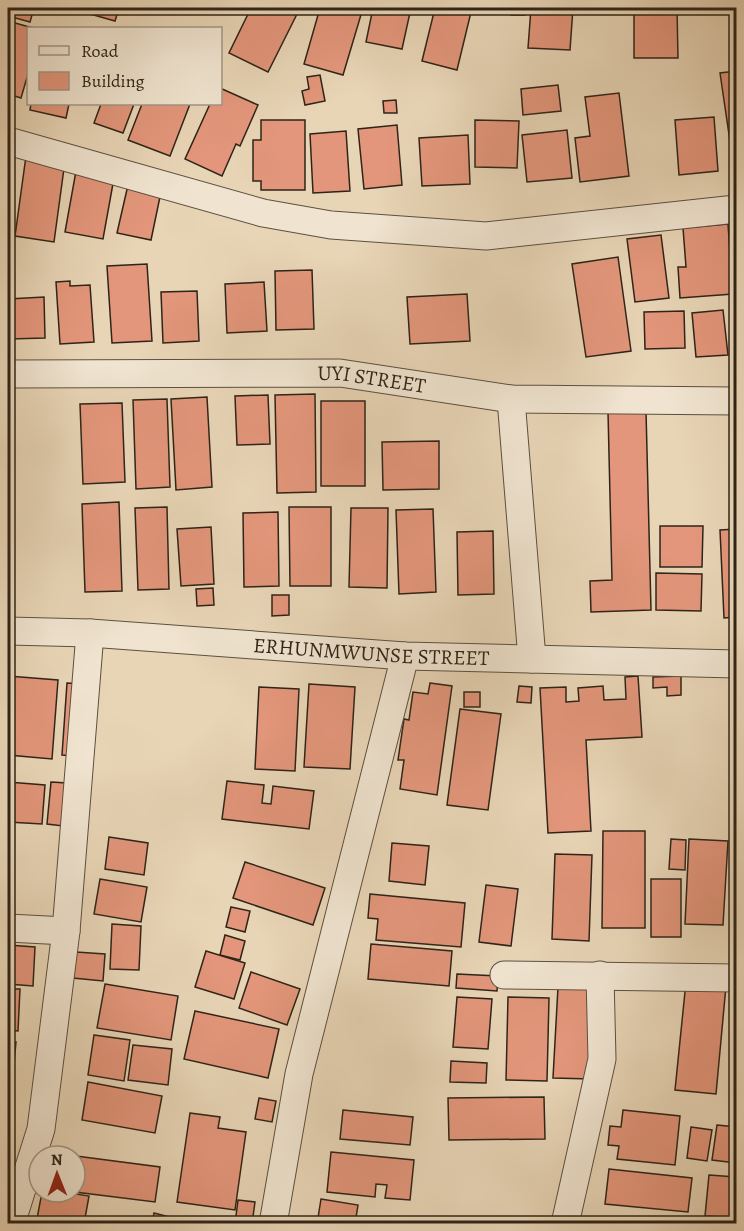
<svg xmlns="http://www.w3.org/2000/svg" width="744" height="1231" viewBox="0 0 744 1231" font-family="Alegreya,serif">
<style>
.building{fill:#e3967b;stroke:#2e2418;stroke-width:1.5}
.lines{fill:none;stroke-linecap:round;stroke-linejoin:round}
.street-casing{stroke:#5c5040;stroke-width:29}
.street{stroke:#f0e4d0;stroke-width:27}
.labels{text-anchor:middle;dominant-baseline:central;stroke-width:5;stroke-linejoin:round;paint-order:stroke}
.street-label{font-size:21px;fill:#2e2418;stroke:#f0e4d0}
</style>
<rect width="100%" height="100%" fill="#e8d5b6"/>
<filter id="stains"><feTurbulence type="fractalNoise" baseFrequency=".00333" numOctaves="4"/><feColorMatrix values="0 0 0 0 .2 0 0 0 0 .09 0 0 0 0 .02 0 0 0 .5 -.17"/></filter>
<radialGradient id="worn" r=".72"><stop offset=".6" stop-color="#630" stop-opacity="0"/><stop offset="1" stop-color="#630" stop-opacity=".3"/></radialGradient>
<!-- building -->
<g class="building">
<polygon points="8,8 34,8 30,22 8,16"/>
<polygon points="69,8 119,8 115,21"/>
<polygon points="251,8 300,8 268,72 229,53"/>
<polygon points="320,8 363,8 343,75 304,64"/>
<polygon points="373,8 411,8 402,49 366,42"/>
<polygon points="435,8 472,8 457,70 422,61"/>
<polygon points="511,8 526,8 525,15 511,15"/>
<polygon points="531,8 573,8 570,50 528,48"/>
<polygon points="634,8 677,8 678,58 634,58"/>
<polygon points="8,21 33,28 28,28 28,74 21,98 8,94"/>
<polygon points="736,71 736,154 732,155 720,73"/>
<polygon points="320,75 325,101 305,105 302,91 309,89 307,77"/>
<polygon points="558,85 561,111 523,115 521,89"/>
<polygon points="220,88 258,105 240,146 236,144 222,176 185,159 210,104 220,104"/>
<polygon points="619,93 629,176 580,182 575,138 590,136 585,97"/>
<polygon points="396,100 397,113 384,113 383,101"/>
<polygon points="31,104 69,104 66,118 30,110"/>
<polygon points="101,104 134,104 123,133 94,123"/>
<polygon points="142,104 190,104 170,156 128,140"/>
<polygon points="714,117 718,171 679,175 675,120"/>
<polygon points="261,120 305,120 305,190 261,190 261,181 253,181 253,140 261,140"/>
<polygon points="475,120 519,121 517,168 475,167"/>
<polygon points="397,125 402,185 364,189 358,129"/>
<polygon points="567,130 572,178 527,182 522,135"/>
<polygon points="346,131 350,191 313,193 310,134"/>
<polygon points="468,135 470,184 422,186 419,138"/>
<polygon points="26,156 65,161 54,242 15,236"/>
<polygon points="76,171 114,178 103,239 65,232"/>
<polygon points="128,185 161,192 151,240 117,233"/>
<polygon points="728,224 733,294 680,298 678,267 686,267 683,228"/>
<polygon points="661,235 669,298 635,302 627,239"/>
<polygon points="618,257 631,351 586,357 572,264"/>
<polygon points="147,264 152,341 112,343 107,266"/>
<polygon points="312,270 314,329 276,330 275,271"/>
<polygon points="70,281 70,286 90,285 94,342 60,344 56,282"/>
<polygon points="264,282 267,331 227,333 225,284"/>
<polygon points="197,291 199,341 163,343 161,292"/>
<polygon points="467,294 470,341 410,344 407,297"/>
<polygon points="44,297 45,338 9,339 8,299"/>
<polygon points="723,310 728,355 696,357 692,313"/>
<polygon points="684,311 685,348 645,349 644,312"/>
<polygon points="315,394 316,492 277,493 275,395"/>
<polygon points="268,395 270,444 237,445 235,396"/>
<polygon points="207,397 212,487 176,490 171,399"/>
<polygon points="167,399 170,487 136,489 133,400"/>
<rect x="321" y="401" width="44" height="85"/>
<polygon points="122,403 125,482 83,484 80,404"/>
<polygon points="646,411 651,610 591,612 590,581 612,580 608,412"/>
<polygon points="439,441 439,489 383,490 382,442"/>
<polygon points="119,502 122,591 85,592 82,504"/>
<polygon points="167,507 169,589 138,590 135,508"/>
<polygon points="289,507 331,507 331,586 290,586"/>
<polygon points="351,508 388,508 387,588 349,587"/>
<polygon points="433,509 436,592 399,594 396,510"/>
<polygon points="278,512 279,586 244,587 243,513"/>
<polygon points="660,526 703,526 702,567 660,567"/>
<polygon points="211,527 214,584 181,586 177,529"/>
<polygon points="736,529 736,617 724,618 720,530"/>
<polygon points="493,531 494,594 458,595 457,532"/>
<polygon points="656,573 702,574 701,611 656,610"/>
<polygon points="213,588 214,605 197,606 196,589"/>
<polygon points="272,595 289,595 289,615 272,616"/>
<polygon points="8,676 58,680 52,759 8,755"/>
<polygon points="638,676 642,737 586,740 591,831 548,833 540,688 566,687 566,702 579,701 578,688 603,686 604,700 626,699 625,677"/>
<polygon points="681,676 681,695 667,696 667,687 653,688 653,677"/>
<polygon points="67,683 80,684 74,756 62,755"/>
<polygon points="430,683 452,686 437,795 400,789 404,760 398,760 404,719 409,720 413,692 428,694"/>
<polygon points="309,684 355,687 350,769 304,767"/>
<polygon points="519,686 532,687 531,703 517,702"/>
<polygon points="259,687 299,689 295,771 255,769"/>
<rect x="464" y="692" width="16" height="15"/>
<polygon points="460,709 501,714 488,810 447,805"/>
<polygon points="227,781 264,785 262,803 271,804 273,786 314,791 309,829 222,819"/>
<polygon points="8,782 45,785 42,824 8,822"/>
<polygon points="51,782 67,783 63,826 47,824"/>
<polygon points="603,831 645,831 645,928 602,928"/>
<polygon points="109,837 148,843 144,875 105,869"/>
<polygon points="671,839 686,840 685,870 669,869"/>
<polygon points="689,839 728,841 723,925 685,924"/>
<polygon points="392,843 429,846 425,885 389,881"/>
<polygon points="555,854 592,855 589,941 552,939"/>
<polygon points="245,862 325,888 313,925 233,898"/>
<polygon points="100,879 147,887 141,922 94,914"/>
<rect x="651" y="879" width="30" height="58"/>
<polygon points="486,885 518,889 511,946 479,942"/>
<polygon points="370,894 465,903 461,947 376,940 378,919 368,918"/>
<polygon points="231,907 250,911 245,932 226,927"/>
<polygon points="112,924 141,926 139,970 110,969"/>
<polygon points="225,935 245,941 240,960 220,955"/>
<polygon points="371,944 452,951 449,986 368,979"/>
<polygon points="8,945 35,947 33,986 8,984"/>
<polygon points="206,951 245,963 234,999 195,987"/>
<polygon points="76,952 105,954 103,981 73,978"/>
<polygon points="251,972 300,989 287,1025 239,1008"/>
<polygon points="457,974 498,976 497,991 456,988"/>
<polygon points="686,982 726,986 716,1094 675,1090"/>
<polygon points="105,984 178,996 171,1040 97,1028"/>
<polygon points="558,987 596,989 591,1079 553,1078"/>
<polygon points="8,989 20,989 18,1031 8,1030"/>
<polygon points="457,997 492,999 488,1049 453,1047"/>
<polygon points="508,997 549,998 547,1081 506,1080"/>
<polygon points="195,1011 279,1029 268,1078 184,1059"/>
<polygon points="94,1035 130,1040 124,1081 88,1075"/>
<polygon points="8,1041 16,1042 12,1084 8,1084"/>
<polygon points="133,1045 172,1049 168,1085 128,1080"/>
<polygon points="451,1061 487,1063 486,1083 450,1082"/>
<polygon points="735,1075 736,1075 736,1110 730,1109"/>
<polygon points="88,1082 162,1096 155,1133 82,1120"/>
<polygon points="544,1097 545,1139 449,1140 448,1098"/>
<polygon points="259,1098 276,1101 272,1122 255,1119"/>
<polygon points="343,1110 413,1117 410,1145 340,1139"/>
<polygon points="623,1110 680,1116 675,1165 617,1159 619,1146 608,1145 610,1126 621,1127"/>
<polygon points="190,1113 220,1117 218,1128 246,1132 235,1210 177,1202"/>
<polygon points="717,1125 736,1127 736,1163 712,1160"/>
<polygon points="691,1127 712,1130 707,1161 687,1158"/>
<polygon points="331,1152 414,1160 410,1200 385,1198 387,1185 376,1184 375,1197 327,1192"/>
<polygon points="76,1156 160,1167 155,1202 75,1192"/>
<polygon points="609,1169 692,1178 688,1212 605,1204"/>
<polygon points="709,1175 736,1177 736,1218 705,1216"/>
<polygon points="42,1192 64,1192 89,1196 84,1224 36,1224"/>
<polygon points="321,1199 358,1205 355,1224 317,1224"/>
<polygon points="238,1200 255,1202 252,1224 235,1224"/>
<polygon points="154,1213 197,1224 152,1224"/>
<polygon points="452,1217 537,1223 452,1224"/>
</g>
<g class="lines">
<!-- street casing -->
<g class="street-casing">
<g id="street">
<polyline points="8,141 263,213 331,225 486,236 736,209"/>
<path id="s1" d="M 8,374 L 340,373 L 511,399 L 736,401"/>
<polyline points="511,399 532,659"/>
<path id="s2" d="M 8,631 L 90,633 L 405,656 L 736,664"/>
<polyline points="8,928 66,931"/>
<polyline points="504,975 736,978"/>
<polyline points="11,1224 41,1129 66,931 90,633"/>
<polyline points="273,1224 299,1074 405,656"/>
<polyline points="565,1224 602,1059 600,975"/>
</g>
</g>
<!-- street -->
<use href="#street" class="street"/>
</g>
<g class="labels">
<!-- street labels -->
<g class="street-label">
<text stroke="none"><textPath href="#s1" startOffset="364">UYI STREET</textPath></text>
<text stroke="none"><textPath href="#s2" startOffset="364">ERHUNMWUNSE STREET</textPath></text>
</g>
</g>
<!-- margin -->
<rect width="744" height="1231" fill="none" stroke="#e8d5b6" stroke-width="30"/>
<rect x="9" y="9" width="726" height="1213" fill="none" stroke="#2e2418" stroke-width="3"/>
<rect x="15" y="15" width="714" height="1201" fill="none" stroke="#2e2418" stroke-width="1.5"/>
<!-- legend -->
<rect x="27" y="27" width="195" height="78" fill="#f0e4d0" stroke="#a29786" stroke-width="1.5"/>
<rect x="39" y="46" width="30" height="9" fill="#f0e4d0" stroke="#a29786" stroke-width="1.5"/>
<text x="81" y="57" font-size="18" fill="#2e2418">Road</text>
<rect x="39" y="72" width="30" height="18" fill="#e3967b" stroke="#a29786" stroke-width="1.5"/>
<text x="81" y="87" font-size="18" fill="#2e2418">Building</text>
<!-- north arrow -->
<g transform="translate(57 1174) rotate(359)"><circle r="28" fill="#f0e4d0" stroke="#a29786" stroke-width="1.5"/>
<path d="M0-4.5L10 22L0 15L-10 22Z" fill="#8f2418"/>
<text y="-9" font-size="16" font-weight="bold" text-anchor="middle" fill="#2e2418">N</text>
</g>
<rect width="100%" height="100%" filter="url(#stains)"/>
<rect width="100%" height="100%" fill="url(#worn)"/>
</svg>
